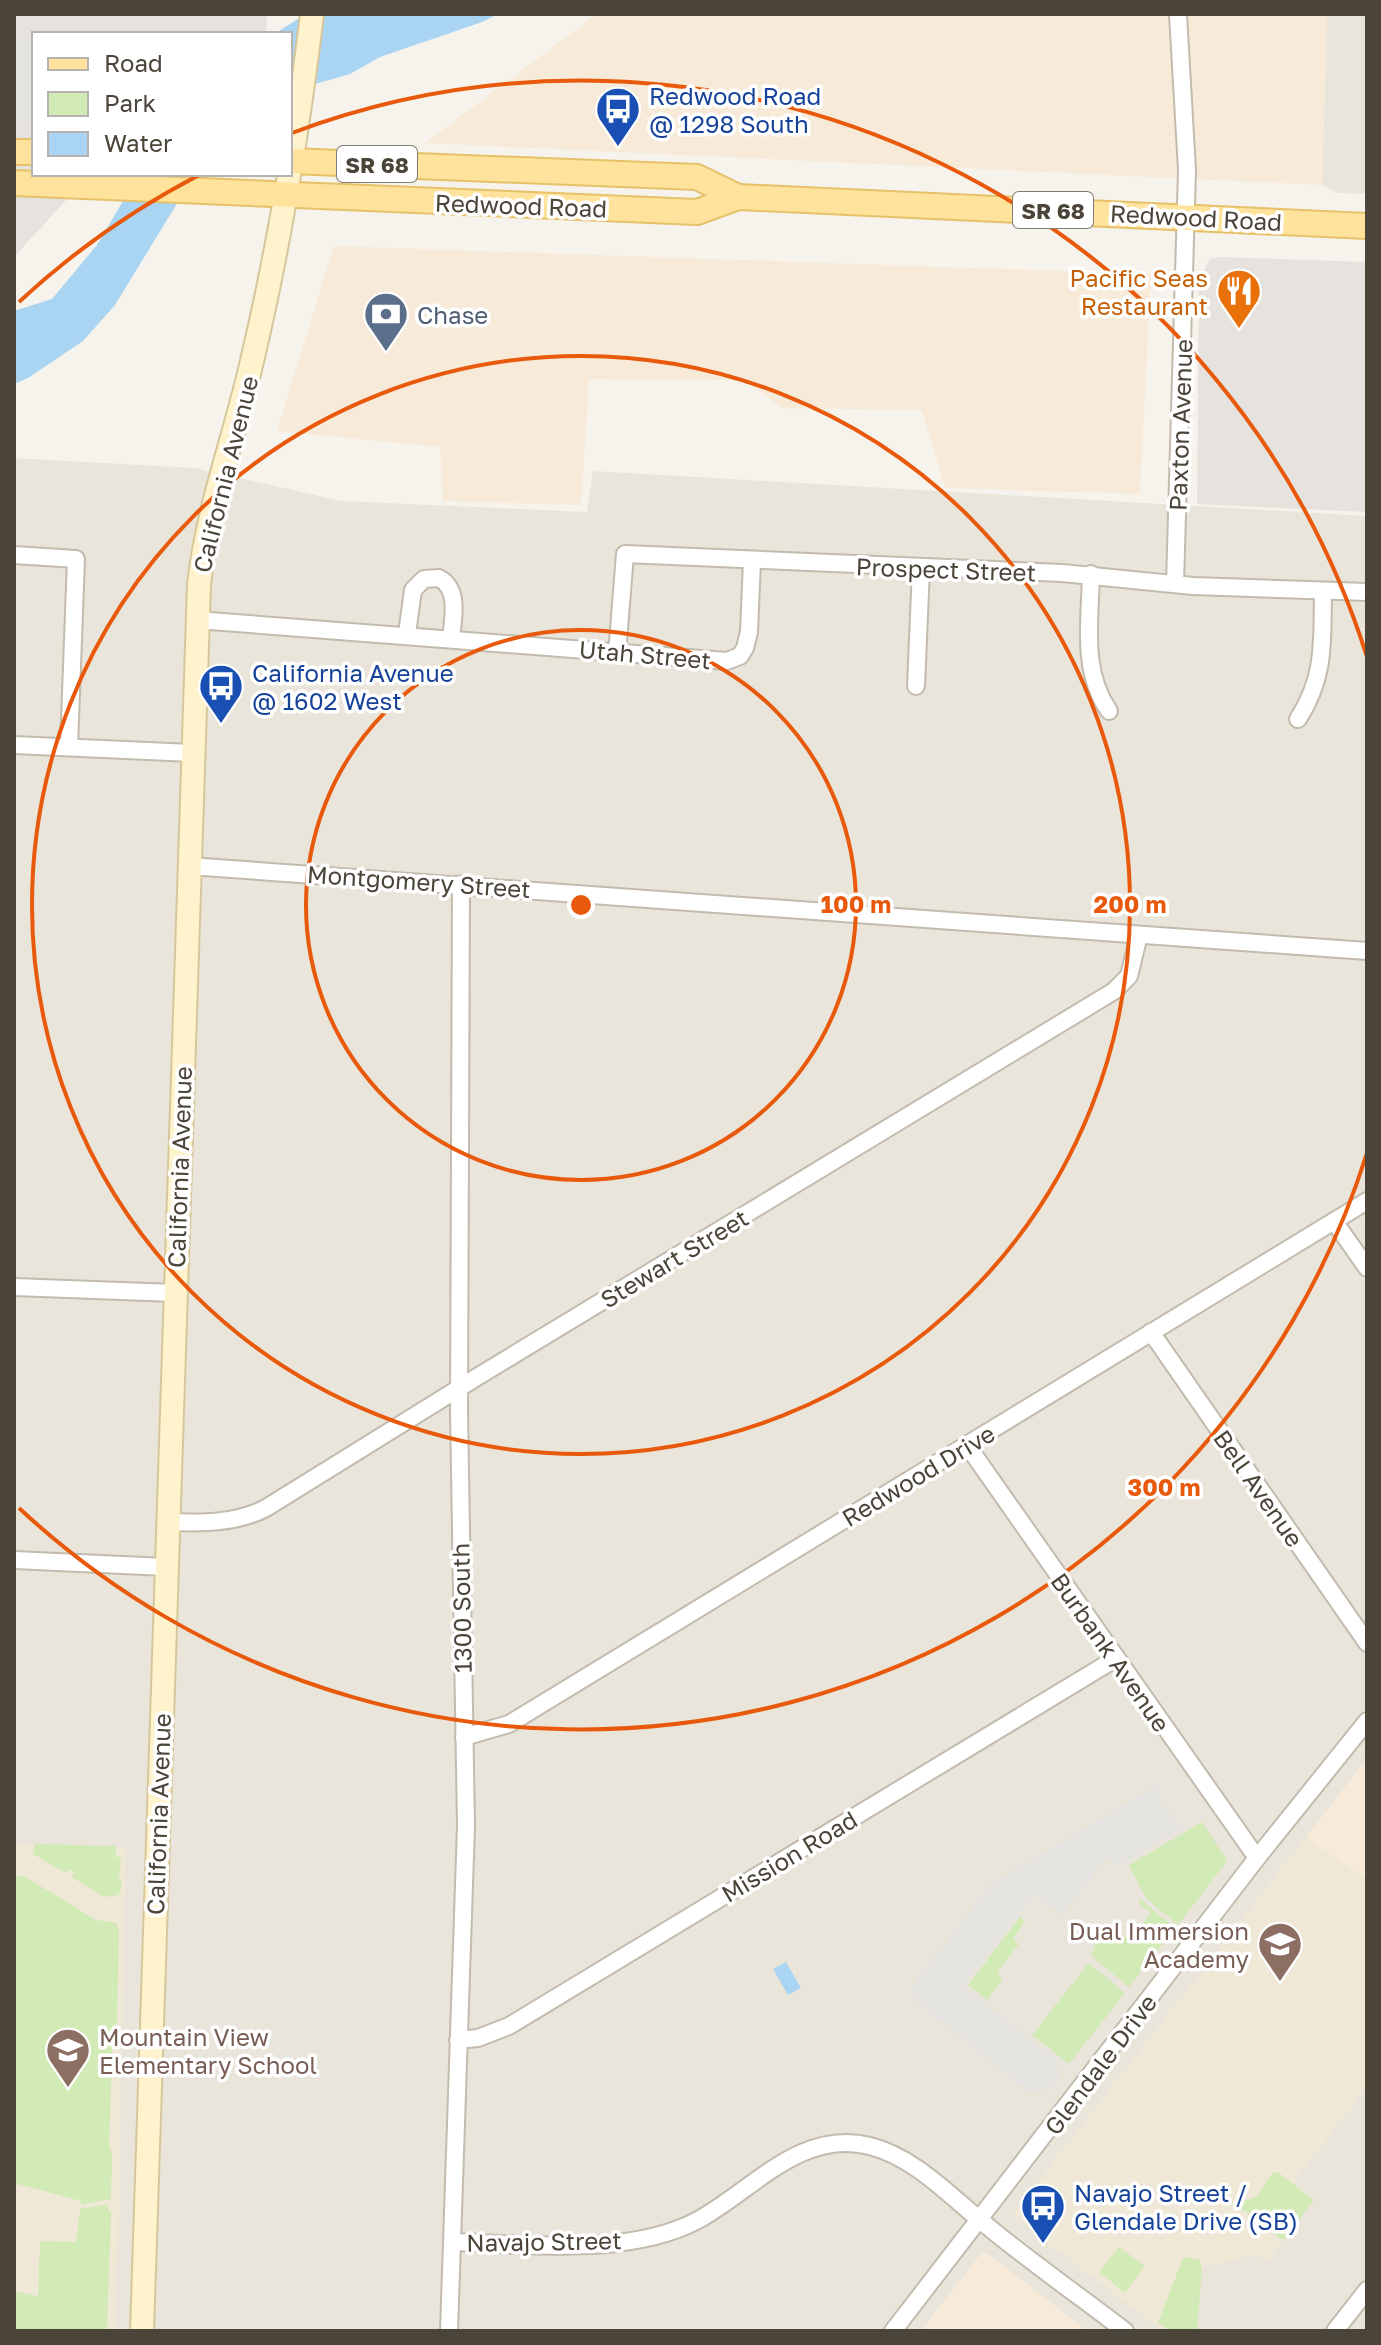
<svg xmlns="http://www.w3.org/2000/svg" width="1381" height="2345" viewBox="0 0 1381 2345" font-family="'Golos Text',sans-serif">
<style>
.residential{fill:#eae5da}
.commercial{fill:#f7ead8}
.industrial{fill:#e6e2dd}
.education{fill:#efe8d6}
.green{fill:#d2eab5}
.parking{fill:#e5e3e0}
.water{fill:#a9d4f2}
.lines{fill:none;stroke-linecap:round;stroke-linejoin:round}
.street-casing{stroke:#c2bbae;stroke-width:20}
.secondary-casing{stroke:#d6c79b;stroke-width:26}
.primary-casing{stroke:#e6c16a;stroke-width:28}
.street{stroke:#fff;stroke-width:16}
.secondary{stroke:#fff3cd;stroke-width:22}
.primary{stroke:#ffe39c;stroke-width:24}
.ring{fill:none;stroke:#e8590c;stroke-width:4}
.labels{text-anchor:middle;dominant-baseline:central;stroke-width:7;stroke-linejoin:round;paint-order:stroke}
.shield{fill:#fff;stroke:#817c74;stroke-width:2}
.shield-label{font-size:22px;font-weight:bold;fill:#4b4439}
.transit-label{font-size:24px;fill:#164399;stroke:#fff;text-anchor:start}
.street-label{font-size:24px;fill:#4b4439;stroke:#fff}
.food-label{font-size:24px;fill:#c56008;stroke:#fff;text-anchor:end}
.service-label{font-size:24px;fill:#4e5e75;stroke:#fff;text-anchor:start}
.education-label{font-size:24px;fill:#785e54;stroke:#fff;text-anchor:end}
.centre{fill:#e8590c;stroke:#fff;stroke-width:4}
.ring-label{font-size:24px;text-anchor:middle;font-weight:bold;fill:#e8590c;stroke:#fff;stroke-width:7;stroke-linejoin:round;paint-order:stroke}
</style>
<rect width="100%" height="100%" fill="#f6f3ec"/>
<!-- residential -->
<g class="residential">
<polygon points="1327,14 1367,14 1367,194 1337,193 1322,185"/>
<polygon points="14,458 195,468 341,501 587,512 593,471 1367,516 1367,1759 1306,1837 1367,1880 1367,2331 1087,2331 988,2254 981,2254 921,2331 14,2331"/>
</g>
<!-- commercial -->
<g class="commercial">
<polygon points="597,14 1327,14 1322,185 425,143"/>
<polygon points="334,246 1151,274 1140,494 945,488 922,410 782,408 745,380 589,379 581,505 443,501 440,447 277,431"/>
<polygon points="1367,1759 1367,1880 1306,1837"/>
<polygon points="986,2253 988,2254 1087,2331 921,2331 981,2254"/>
</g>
<!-- industrial -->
<g class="industrial">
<polygon points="14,14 267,14 266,34 34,34 34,174 90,174 14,257"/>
<polygon points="1220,257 1367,262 1367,512 1197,504 1199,279 1210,259"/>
</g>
<!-- education -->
<g class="education">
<polygon points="1306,1837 1367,1880 1367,2086 1293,2183 1314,2200 1267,2262 1255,2255 1202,2268 1197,2331 1162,2331 1015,2217 1015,2211"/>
<polygon points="14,1843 126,1848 116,2331 14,2331"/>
</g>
<!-- green -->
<g class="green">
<polygon points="1202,1822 1227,1861 1178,1925 1146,1898 1129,1865"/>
<polygon points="34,1844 116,1846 116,1857 121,1857 119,1879 122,1883 119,1895 104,1897 72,1877 74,1872 70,1870 66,1873 33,1854"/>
<polygon points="14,1876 24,1876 96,1920 117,1923 119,1932 117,2022 113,2032 109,2146 112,2154 111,2199 81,2205 81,2201 14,2183"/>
<polygon points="1140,1899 1175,1928 1129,1987 1095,1959 1091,1954 1096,1946 1092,1943 1102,1928 1110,1934 1114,1929 1130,1940 1151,1913 1138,1903"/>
<polygon points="1020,1917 1025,1921 1013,1939 1019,1944 997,1973 1003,1979 987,2000 968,1985"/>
<polygon points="1090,1964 1125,1993 1069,2064 1032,2035 1087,1965"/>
<polygon points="1273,2172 1279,2173 1314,2200 1283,2241 1250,2213 1241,2210 1242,2202 1257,2196"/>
<polygon points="108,2204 108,2211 111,2211 107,2331 18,2331 14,2325 14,2291 38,2296 40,2241 76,2242 80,2209"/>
<polygon points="1119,2247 1145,2266 1125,2293 1099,2272"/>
<polygon points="1186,2257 1200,2260 1202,2268 1197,2331 1169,2331 1158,2323 1183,2258"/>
</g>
<!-- parking -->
<g class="parking">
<polygon points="14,41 34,41 34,122 14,121"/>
<polygon points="1159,1784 1161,1802 1178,1823 1187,1826 1119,1866 1107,1858 1062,1915 1035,1894 963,1986 1057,2060 1059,2077 1050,2089 1029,2092 913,1999 912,1986 992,1883"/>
</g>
<!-- water -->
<g class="water">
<polygon points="306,14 498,14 482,22 380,57 350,74 301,88 290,94 290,34 274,34"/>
<polygon points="139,174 195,174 115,305 83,341 28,378 14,384 14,311 52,299 97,245"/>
<polygon points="786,1962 801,1988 788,1995 773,1969"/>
</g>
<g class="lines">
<!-- street casing -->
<g class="street-casing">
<g id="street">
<polyline points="14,555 76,559 69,747"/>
<path d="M 1091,574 C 1090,621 1081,671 1109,711"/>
<polyline points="1175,584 1187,170 1178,14"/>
<polyline points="197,620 727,661 740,656 745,648 749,632 752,561"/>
<path d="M 407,634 L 413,590 L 424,579 L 439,578 C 460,589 453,619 451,639"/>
<polyline points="617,654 625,554 1062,573 1193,586 1367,592"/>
<polyline points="916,686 921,568"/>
<path d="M 1298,719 C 1326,676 1322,640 1323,591"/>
<polyline points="14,745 192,753"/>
<polyline points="189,866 1367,951"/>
<polyline points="1334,1221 1367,1268"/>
<polyline points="14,1287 175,1293"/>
<polyline points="1151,1332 1367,1643"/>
<polyline points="967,1445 1257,1858"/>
<path d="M 168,1522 C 201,1523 235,1524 266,1508 L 477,1377 L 1114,991 L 1129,976 L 1139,935"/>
<polyline points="14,1560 166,1567"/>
<polyline points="464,1737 509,1724 1367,1201"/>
<polyline points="458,2040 478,2038 509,2026 1115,1659"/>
<path d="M 452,2242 C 527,2244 629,2257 698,2220 C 752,2191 801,2128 870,2146 C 913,2157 947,2193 980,2220 C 1026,2259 1077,2294 1125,2331"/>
<polyline points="449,2331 466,1826 459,1411 461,884"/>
<polyline points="893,2331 1257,1858 1367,1721"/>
<polyline points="1335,2331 1367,2290"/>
</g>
</g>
<!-- secondary casing -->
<g class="secondary-casing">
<path id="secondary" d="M 142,2331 L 199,585 C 207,509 235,436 252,361 C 279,247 298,131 312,14"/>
</g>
<!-- primary casing -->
<g class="primary-casing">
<g id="primary">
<polyline points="14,152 34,152"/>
<polyline points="290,161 697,177 738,197"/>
<polyline points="14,183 697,212 738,197 1367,226"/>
</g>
</g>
<!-- street -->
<use href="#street" class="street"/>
<!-- secondary -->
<use href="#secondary" class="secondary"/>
<!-- primary -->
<use href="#primary" class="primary"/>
</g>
<!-- distance rings -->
<g class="ring">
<circle cx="581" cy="905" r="275"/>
<circle cx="581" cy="905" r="549"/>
<path d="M1367 1153A824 824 0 0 1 19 1508M19 302A824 824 0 0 1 201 174M292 133A824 824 0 0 1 1367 657"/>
</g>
<!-- icons -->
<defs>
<g id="bus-pin" transform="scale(2.3)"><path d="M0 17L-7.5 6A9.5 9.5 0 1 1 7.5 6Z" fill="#1a4fb4" stroke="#fff"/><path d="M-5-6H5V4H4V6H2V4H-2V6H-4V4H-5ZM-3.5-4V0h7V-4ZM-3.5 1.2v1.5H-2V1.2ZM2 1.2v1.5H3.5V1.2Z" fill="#fff"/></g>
<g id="restaurant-pin" transform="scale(2.3)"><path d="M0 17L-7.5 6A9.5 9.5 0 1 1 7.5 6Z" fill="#e8710a" stroke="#fff"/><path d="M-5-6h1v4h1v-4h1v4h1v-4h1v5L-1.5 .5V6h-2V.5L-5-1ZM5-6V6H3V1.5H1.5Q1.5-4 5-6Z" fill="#fff"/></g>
<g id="bank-pin" transform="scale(2.3)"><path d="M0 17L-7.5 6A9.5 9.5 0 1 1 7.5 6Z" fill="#5c6f8a" stroke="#fff"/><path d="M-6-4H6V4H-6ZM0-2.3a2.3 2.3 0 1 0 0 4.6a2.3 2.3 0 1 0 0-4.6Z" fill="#fff"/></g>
<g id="school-pin" transform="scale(2.3)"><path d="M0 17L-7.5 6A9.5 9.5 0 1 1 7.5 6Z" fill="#8d6e63" stroke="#fff"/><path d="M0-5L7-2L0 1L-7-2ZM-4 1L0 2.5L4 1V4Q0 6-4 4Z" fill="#fff"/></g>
</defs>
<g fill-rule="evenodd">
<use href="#bus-pin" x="618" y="109"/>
<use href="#restaurant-pin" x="1239" y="291"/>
<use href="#bank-pin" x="386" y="314"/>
<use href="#bus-pin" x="221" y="686"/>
<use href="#school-pin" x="1280" y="1944"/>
<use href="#school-pin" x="68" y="2050"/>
<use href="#bus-pin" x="1043" y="2206"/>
</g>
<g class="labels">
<!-- shield labels -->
<g class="shield">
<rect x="337" y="146" width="80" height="36" rx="6"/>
<rect x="1013" y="192" width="80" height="36" rx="6"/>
</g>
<g class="shield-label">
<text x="377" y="164">SR 68</text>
<text x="1053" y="210">SR 68</text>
</g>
<!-- transit labels -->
<g class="transit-label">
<text x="649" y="95">Redwood Road<tspan x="649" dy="28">@ 1298 South</tspan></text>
<text x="252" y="672">California Avenue<tspan x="252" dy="28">@ 1602 West</tspan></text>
<text x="1074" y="2192">Navajo Street /<tspan x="1074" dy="28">Glendale Drive (SB)</tspan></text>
</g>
<!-- street labels -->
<g class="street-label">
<text transform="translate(521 205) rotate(2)">Redwood Road</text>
<text transform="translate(1196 217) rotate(3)">Redwood Road</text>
<text transform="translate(1180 425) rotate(-88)">Paxton Avenue</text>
<text transform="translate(225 474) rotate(-76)">California Avenue</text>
<text transform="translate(946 569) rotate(2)">Prospect Street</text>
<text transform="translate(645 654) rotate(5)">Utah Street</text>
<text transform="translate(419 881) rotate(4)">Montgomery Street</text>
<text transform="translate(179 1167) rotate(-88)">California Avenue</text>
<text transform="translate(674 1258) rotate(-31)">Stewart Street</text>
<text transform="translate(918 1475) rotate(-31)">Redwood Drive</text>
<text transform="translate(1259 1488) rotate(55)">Bell Avenue</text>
<text transform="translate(461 1608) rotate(-91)">1300 South</text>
<text transform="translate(1111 1652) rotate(55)">Burbank Avenue</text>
<text transform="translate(158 1814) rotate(-88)">California Avenue</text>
<text transform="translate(789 1856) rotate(-31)">Mission Road</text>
<text transform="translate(1100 2064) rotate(-53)">Glendale Drive</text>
<text transform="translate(544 2241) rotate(-1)">Navajo Street</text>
</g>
<!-- food labels -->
<g class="food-label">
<text x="1208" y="277">Pacific Seas<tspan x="1208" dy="28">Restaurant</tspan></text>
</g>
<!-- service labels -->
<g class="service-label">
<text x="417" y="314">Chase</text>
</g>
<!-- education labels -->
<g class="education-label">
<text x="1249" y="1930">Dual Immersion<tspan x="1249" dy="28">Academy</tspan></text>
<text x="99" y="2036" text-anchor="start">Mountain View<tspan x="99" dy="28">Elementary School</tspan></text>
</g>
</g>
<circle cx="581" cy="905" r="12" class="centre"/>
<g class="ring-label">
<text x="856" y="913">100 m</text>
<text x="1130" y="913">200 m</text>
<text x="1164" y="1496">300 m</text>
</g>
<!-- border -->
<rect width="1381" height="2345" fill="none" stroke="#4b4439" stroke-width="32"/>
<!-- legend -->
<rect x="32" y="32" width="260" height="144" fill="#ffffff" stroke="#b7b4b0" stroke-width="2"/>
<rect x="48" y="58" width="40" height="12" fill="#ffe39c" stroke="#b7b4b0" stroke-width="2"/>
<text x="104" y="72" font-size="24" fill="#4b4439">Road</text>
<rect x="48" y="92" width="40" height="24" fill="#d2eab5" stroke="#b7b4b0" stroke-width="2"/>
<text x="104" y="112" font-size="24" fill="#4b4439">Park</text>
<rect x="48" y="132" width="40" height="24" fill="#a9d4f2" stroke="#b7b4b0" stroke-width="2"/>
<text x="104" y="152" font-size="24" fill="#4b4439">Water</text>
</svg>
